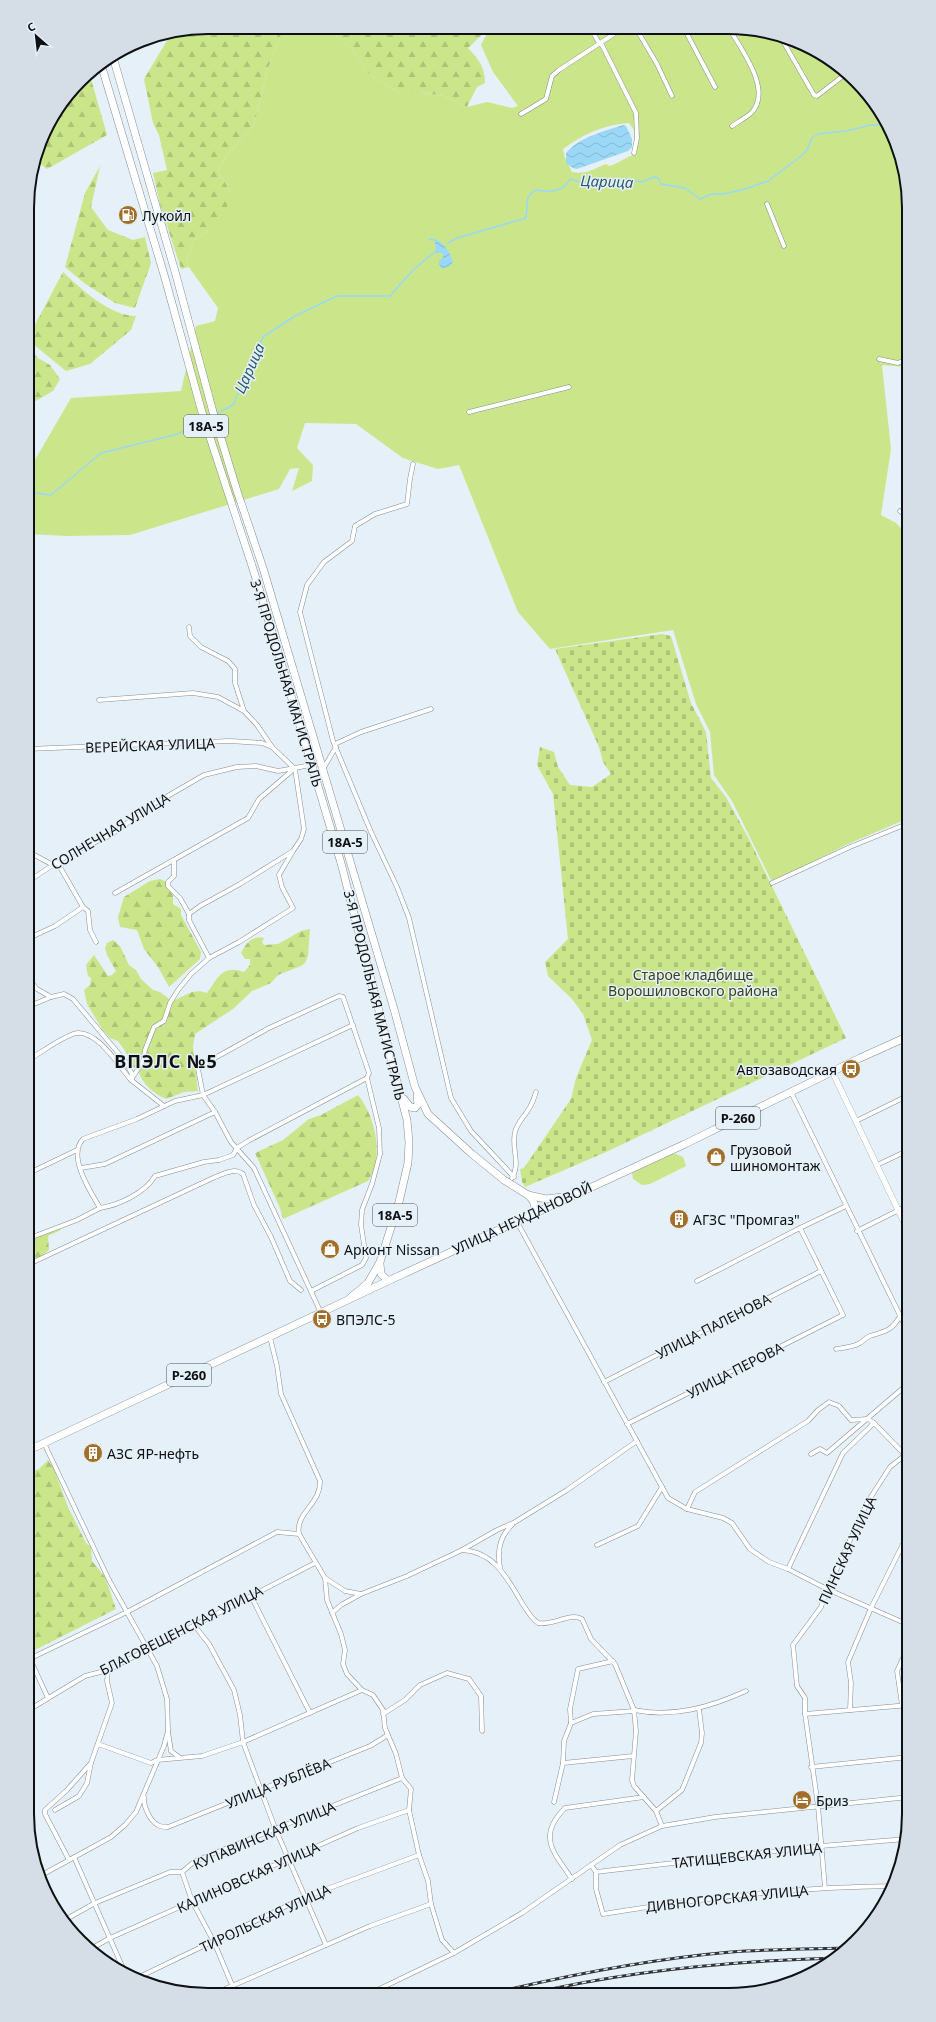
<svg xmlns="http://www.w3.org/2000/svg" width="936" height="2022" viewBox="0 0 936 2022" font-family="'Noto Sans',sans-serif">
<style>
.green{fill:#cbe68a;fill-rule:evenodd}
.forest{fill:url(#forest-firs)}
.cemetery{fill:url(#cemetery-stones)}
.water{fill:url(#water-waves)}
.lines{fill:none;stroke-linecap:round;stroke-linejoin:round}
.stream{stroke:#9ad8f6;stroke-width:1.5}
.minor-casing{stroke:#848e95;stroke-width:5}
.tertiary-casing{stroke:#848e95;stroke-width:6}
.trunk-casing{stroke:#848e95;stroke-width:8}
.minor{stroke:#fff;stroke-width:4}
.tertiary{stroke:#fff;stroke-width:5.5}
.trunk{stroke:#fff;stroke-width:7}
.rail-casing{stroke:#2f3437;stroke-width:3}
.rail{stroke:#e6f0f8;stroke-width:1.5;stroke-dasharray:4.5;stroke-linecap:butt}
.labels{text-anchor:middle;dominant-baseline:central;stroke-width:3;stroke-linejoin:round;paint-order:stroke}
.shield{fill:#e6f0f8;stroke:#4e5458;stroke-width:1}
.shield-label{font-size:13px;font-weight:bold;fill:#0d1113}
.poi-label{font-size:14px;fill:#0d1113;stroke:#e6f0f8;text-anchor:start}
.street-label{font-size:14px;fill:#0d1113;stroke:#e6f0f8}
.park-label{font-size:14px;fill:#37421a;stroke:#e6f0f8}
.water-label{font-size:15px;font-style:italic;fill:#2c5b70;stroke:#e6f0f8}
.district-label{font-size:18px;font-weight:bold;letter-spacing:1px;fill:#0d1113;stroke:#e6f0f8}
.rim{fill:none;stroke:#0d1113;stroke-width:2}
</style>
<defs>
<pattern id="forest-firs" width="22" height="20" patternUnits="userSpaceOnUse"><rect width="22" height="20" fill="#cbe68a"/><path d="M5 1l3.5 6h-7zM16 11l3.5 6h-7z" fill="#adc476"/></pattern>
<pattern id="cemetery-stones" width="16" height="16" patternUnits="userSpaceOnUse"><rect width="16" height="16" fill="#cbe68a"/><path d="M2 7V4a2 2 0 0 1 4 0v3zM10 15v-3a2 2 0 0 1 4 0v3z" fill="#adc476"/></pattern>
<pattern id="water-waves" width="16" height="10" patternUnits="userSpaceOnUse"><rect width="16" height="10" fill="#9ad8f6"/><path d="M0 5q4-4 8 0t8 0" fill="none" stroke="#84b8d2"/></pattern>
</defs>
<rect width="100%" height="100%" fill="#e6f0f8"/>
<!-- green -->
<g class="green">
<path d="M 284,27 L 326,28 L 350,47 L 369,74 L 398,92 L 420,92 L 444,96 L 467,107 L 487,102 L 512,108 L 518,106 L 493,72 L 481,45 L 489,29 L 763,30 L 808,46 L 848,72 L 879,107 L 903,161 L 909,208 L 909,326 L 901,333 L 901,346 L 905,367 L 882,365 L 891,449 L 881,515 L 896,523 L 909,537 L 909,818 L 848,844 L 772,882 L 732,801 L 714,775 L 710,732 L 696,704 L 673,630 L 550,649 L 518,612 L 459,465 L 438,469 L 403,458 L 356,424 L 305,423 L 297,448 L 313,465 L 312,481 L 292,491 L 299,468 L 290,469 L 279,489 L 130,535 L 67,536 L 27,534 L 27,461 L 32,465 L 71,398 L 181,391 L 196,326 L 215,321 L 218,308 L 186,263 L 194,240 L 212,228 L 231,193 L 218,170 L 226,156 L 254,125 L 268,68 ZM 629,123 L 634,130 L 635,155 C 626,156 618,164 609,166 L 606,164 C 594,169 585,175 572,172 L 565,158 L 563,149 C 583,134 603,125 629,123 Z"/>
<polygon points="670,1154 676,1154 683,1157 686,1166 650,1184 642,1185 633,1179 632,1173"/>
</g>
<!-- forest -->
<g class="forest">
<polygon points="208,27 284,27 268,68 254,125 226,156 218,170 231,193 226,210 212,228 194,240 186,263 189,267 181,269 160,204 153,173 167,170 159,135 153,123 144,79 171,34"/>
<path d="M 326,28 L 488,29 L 468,48 C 479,60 485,67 485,83 L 477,87 L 467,107 L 444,96 L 420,92 L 398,92 L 369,74 L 350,47 Z"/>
<polygon points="89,72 107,135 47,169 37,161 46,128"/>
<polygon points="100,166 91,207 108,230 133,240 145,237 151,263 135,308 115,303 84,283 65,267 85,193"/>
<path d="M 63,272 C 81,289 110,316 136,316 L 131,330 L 90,364 L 66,371 L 33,344 L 29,336 Z"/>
<polygon points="27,345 38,358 50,365 60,379 53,391 27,406"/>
<polygon points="160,879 169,883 173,896 173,904 181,909 181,915 201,952 200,959 169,987 158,967 144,949 137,930 120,927 118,917 124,897 150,881"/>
<path d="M 310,929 L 308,956 L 305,963 L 301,966 L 278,975 L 271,983 L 252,991 L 233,1009 L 195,1034 L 193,1047 L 198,1091 L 184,1092 L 166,1099 C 154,1094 141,1083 138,1070 L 133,1067 L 130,1058 L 118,1041 L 110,1038 L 102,1029 L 87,1004 L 84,990 L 90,985 L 91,978 L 88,976 L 86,965 L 94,955 L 108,976 L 112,975 L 116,971 L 107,955 L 105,948 L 107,943 L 113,940 L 120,946 L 129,965 L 136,970 L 141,979 L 153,990 L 160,992 L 172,1001 C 184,997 193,987 207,993 C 218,978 222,964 244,972 L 250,965 L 250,959 L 245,959 L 241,953 C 247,942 251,936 264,938 L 262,942 L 264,945 L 278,944 L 301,931 Z"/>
<path d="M 358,1095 C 375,1116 385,1156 368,1181 L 283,1219 L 280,1208 L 255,1153 L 283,1140 L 309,1119 L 321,1115 Z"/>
<polygon points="59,1226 61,1230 48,1236 49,1250 40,1257 27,1263 27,1241"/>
<polygon points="48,1460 54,1469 68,1507 86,1543 91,1547 92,1561 105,1577 116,1609 27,1654 27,1473 39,1469"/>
</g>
<!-- cemetery -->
<polygon class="cemetery" points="662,634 671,636 691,703 706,732 711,778 726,797 749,839 846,1038 606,1152 525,1187 522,1182 520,1169 524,1168 571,1099 576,1078 592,1040 583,1014 572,999 548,976 545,962 568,939 553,794 537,765 540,747 554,752 558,767 570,785 592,787 611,774 603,762 599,747 555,649"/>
<!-- water -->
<g class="water">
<path d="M 623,125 L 626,126 L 632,139 L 632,147 L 628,151 L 577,169 L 573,168 L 566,163 L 566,153 C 580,137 602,132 623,125 Z"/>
<path d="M 429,238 C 441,238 450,251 453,262 L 450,266 L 442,269 L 438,262 L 443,257 L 442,253 L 436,253 L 435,241 L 429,240 Z"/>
</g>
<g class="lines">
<!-- stream -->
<g class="stream">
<path d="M 448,243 L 457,238 L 526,218 L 528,197 L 535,190 C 549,192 563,193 570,179 L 584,183 L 618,180 L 623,181 L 626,179 L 642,182 L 654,177 L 658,178 L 661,184 L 685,188 L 700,199 L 712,194 L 724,194 L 745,189 L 768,181 L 800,157 L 807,150 L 812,138 L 818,134 L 846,131 L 871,125 L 887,125"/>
<polyline points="216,414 233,405 263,337 295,316 337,296 390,296 413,270 436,251"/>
<polyline points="27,492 51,495 101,453 178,434 202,421"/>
</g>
<!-- minor casing -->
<g class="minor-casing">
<g id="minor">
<polyline points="591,29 599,43 602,45 636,113 637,138 634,153"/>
<polyline points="637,30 657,64 672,96"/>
<polyline points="685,30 715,87"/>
<path d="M 730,30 C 742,50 774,93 750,114 C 745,118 738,122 732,126"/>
<polyline points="780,36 814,95 817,96 843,76 846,71"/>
<polyline points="521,114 546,99 552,76 559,70 620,30"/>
<polyline points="767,204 784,246"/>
<path d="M 909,355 C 903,349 904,342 904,333 L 909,329"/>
<polyline points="879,359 898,363 909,358"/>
<polyline points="469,412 569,387"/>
<polyline points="413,464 410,479 407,504 375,514 355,526 352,541 324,562 307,585 300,612 333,741 371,832 397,887 409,918 451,1098 471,1131 514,1177"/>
<polyline points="900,511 905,515 909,515"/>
<polyline points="189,627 190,636 201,647 228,661 235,669 235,683 244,711 257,725 272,747 295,769 304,829 301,839 293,851 240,884 200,906 189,914 189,920 209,958"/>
<polyline points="99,700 193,693 218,697 244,711"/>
<polyline points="335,744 361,732 431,709"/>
<polyline points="27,749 230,741 262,743 272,747"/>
<polyline points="323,769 336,747"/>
<polyline points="27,851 53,865"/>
<polyline points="174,861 174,876 168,882 168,886 180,898 189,914"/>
<polyline points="57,862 83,907 88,911 90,930 96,942"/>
<polyline points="27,882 73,852 109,836 154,804 204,775 237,767 256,766 278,771 311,765"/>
<polyline points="772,883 850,847 909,823"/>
<polyline points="115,893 248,818 259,799 294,769"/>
<polyline points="27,939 55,926 83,907"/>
<polyline points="27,977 37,989 51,997 64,994 73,999 125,1061 132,1074 131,1080 164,1106"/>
<polyline points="27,1007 51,997"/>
<path d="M 27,1061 C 42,1052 57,1040 73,1034 C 95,1026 119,1066 131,1080 L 143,1061 L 145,1050 L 154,1027 L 164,1021 L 170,1003 L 178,990 L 191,974 L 209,958 L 239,942 L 293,908 L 282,887 L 279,875 L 293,851"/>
<polyline points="791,1092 909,1334"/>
<polyline points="856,1121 909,1095"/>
<polyline points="877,1165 909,1150"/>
<polyline points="81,1168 105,1164 215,1112"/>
<polyline points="27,1174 77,1150"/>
<path d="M 512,1178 C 521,1163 511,1148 515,1132 C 517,1123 524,1117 528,1110 C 532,1105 534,1098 536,1092"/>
<path d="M 100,1208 C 119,1205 145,1193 155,1176 L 204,1162 L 219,1160 L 233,1155 L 237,1148 L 248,1141 L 367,1078 L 369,1073 L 343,997 L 339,996 L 269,1028 L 204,1064 L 198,1069 L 203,1095 L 353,1025"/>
<polyline points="517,1222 668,1498 687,1509 723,1518 732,1523 750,1549 769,1562 788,1569 827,1589 909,1625"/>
<polyline points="857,1231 909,1205"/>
<path d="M 27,1239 L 77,1220 L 100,1208 C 90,1191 67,1156 83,1139 L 137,1119 L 175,1101 L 203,1095 L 215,1112 L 231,1142 L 254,1168 L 321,1313"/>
<path d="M 27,1265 L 215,1177 C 224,1174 234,1167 243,1174 L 254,1205 L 271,1237 L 290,1281 L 301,1290"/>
<polyline points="697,1281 800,1228"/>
<polyline points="311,1291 362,1265 366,1258 361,1225 362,1210 372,1184 380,1154 379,1128 367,1078"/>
<path d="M 270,1337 L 277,1366 L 281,1394 L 320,1481 C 321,1504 295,1513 299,1534"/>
<path d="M 836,1349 C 844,1348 853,1347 860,1343 C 863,1341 867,1337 870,1336 C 885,1331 892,1331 900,1316"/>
<polyline points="604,1382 821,1271"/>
<polyline points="627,1424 843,1315 800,1228 846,1206"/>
<polyline points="811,1454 820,1449 827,1453 909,1383"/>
<polyline points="687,1509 695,1492 808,1421 818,1410 829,1402 839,1406 851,1420 868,1419 874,1423 909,1459"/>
<polyline points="597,1545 638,1526 662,1487"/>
<polyline points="462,1550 497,1530 515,1522 567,1490 637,1441"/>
<path d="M 500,1567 C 497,1551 499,1537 512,1525"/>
<polyline points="788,1569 843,1453 874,1423"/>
<path d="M 325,1578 L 345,1591 L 361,1594 L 407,1576 L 462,1550 C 495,1552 507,1578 522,1603 C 527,1611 531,1618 538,1623 C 553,1626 570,1612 582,1619 L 591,1639 L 615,1664 L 634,1710 L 636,1731 L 632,1780 L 634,1786 L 656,1811 L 662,1826"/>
<polyline points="251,1596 310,1713"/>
<polyline points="332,1613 341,1605 361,1594"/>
<polyline points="194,1625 209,1644 234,1690 240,1715 243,1742 275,1828 326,1945"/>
<polyline points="30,1659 48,1698"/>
<polyline points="27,1660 127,1612 277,1532 299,1534 325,1578 327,1600 341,1634 345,1650 343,1664 347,1674 362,1690 373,1695 383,1710 385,1728 396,1754 402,1778 411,1789 409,1810 419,1855 428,1881 431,1904 442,1940 454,1953"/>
<polyline points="902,1705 897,1671 909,1645"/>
<path d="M 634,1710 C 674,1718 710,1707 746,1691"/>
<polyline points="850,1710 851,1683 848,1662 871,1608 909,1532"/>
<polyline points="27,1711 85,1676 108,1670 315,1563"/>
<polyline points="383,1714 405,1700 420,1685 447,1673 469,1679 481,1696 482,1731"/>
<polyline points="805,1714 909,1705"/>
<polyline points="571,1723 570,1709 578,1669 613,1661"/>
<polyline points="168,1732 171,1751 179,1757"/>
<polyline points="98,1744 151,1763 157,1760 202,1756 243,1742 362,1690"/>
<polyline points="563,1763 564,1741 571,1723 593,1714 634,1711"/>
<polyline points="811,1767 909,1757"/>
<path d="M 144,1797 C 143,1806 150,1821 158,1825 C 160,1827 165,1827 168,1827 L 370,1746 L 388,1735"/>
<polyline points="554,1802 563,1763 633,1756"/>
<polyline points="55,1810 79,1796 87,1783 91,1763 112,1703 107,1681 108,1670"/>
<polyline points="656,1811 682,1790 701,1743 702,1733 699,1709"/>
<polyline points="74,1857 126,1975"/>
<polyline points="69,1860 45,1814 45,1810 67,1790 91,1763"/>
<polyline points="591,1865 596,1872 821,1846 906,1839"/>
<polyline points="182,1872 192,1901 214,1942 235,1992"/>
<path d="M 596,1872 L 596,1889 L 603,1914 C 699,1898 797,1887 894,1886"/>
<polyline points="40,1876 111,1837 125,1825 136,1812 164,1746 168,1731 167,1699 157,1666 109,1580 44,1443"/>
<path d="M 572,1879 C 553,1852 537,1836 565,1808 L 644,1797"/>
<polyline points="825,1888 818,1806 805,1714 805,1698 797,1686 793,1645 821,1607 825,1595 867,1503 890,1467 909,1452"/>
<polyline points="63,1921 95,1903 170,1872 182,1872 195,1861 402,1778"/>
<polyline points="89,1950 110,1938 358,1828 409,1810"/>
<polyline points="135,1979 305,1897 419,1855"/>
<polyline points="218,1992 370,1926 431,1904"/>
<polyline points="371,1993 454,1953 522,1913 620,1845 662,1826 715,1817 909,1797"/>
</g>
</g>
<!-- tertiary casing -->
<g class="tertiary-casing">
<polyline id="tertiary" points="832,1071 909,1233"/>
</g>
<!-- trunk casing -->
<g class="trunk-casing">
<g id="trunk">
<polyline points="113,57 176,275 213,412 237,491 263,568 394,1009 415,1087 428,1114 472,1154 504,1180 528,1195 546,1199 570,1196"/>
<polyline points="101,64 165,278 203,416 254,572 341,863 407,1120 409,1142 408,1163 399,1202 380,1262 368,1283 350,1298"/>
<polyline points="404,1099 410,1107 415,1108 418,1104 417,1096"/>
<path d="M 528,1195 C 534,1201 538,1207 531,1215"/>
<polyline points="380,1264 381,1274 388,1281"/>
<polyline points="27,1451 388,1281 685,1144 860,1058 909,1036"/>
</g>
</g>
<!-- minor -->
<use href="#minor" class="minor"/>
<!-- tertiary -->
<use href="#tertiary" class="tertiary"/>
<!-- trunk -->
<use href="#trunk" class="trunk"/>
<!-- rail casing -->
<g class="rail-casing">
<g id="rail">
<path d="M 489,1994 C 569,1975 649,1959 731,1952 C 769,1949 808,1949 846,1948"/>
<path d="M 529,1994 C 630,1970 732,1961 835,1958"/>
</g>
</g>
<!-- rail -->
<use href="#rail" class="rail"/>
</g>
<!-- icons -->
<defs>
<g id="fuel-disc" transform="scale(1)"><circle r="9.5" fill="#a36e27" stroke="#e6f0f8"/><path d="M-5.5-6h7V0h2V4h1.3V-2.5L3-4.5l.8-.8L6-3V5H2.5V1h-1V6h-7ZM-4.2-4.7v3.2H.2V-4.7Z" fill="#fff"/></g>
<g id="bus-disc" transform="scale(1)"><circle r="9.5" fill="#a36e27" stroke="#e6f0f8"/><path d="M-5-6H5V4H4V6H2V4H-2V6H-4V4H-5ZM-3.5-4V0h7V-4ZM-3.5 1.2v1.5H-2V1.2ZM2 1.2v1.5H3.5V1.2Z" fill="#fff"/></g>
<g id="shop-disc" transform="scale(1)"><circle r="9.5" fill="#a36e27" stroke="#e6f0f8"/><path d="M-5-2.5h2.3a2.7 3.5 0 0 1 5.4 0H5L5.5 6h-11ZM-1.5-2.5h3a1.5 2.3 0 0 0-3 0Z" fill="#fff"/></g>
<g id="building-disc" transform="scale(1)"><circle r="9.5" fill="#a36e27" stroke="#e6f0f8"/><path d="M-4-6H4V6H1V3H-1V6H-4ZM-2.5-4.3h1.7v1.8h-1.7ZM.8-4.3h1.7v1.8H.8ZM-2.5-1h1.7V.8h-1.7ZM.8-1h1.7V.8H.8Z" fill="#fff"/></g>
<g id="hotel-disc" transform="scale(1)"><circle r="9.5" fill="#a36e27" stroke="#e6f0f8"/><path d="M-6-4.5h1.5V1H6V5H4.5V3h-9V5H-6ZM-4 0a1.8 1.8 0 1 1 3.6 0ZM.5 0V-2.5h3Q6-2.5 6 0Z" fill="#fff"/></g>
</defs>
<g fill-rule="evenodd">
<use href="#fuel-disc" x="128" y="215"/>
<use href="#bus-disc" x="851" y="1069"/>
<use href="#shop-disc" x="716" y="1157"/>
<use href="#building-disc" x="679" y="1219"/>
<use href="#shop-disc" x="330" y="1249"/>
<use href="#bus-disc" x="322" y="1319"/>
<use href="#building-disc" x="93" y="1453"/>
<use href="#hotel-disc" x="802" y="1800"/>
</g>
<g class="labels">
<!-- shield labels -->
<g class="shield">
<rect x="184" y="415" width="44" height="22" rx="3"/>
<rect x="323" y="831" width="44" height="22" rx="3"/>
<rect x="716" y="1107" width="44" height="22" rx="3"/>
<rect x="373" y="1204" width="44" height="22" rx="3"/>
<rect x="167" y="1364" width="44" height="22" rx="3"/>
</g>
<g class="shield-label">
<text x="206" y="426">18А-5</text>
<text x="345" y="842">18А-5</text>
<text x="738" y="1118">Р-260</text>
<text x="395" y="1215">18А-5</text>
<text x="189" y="1375">Р-260</text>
</g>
<!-- poi labels -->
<g class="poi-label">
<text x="142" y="215">Лукойл</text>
<text x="837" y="1069" text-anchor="end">Автозаводская</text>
<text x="730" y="1149">Грузовой<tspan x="730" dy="16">шиномонтаж</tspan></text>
<text x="693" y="1219">АГЗС "Промгаз"</text>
<text x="344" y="1249">Арконт Nissan</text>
<text x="336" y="1319">ВПЭЛС-5</text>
<text x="107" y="1453">АЗС ЯР-нефть</text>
<text x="816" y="1800">Бриз</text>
</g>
<!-- street labels -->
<g class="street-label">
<text transform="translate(287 683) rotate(73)">3-Я ПРОДОЛЬНАЯ МАГИСТРАЛЬ</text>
<text transform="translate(150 745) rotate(-2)">ВЕРЕЙСКАЯ УЛИЦА</text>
<text transform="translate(110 831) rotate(-31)">СОЛНЕЧНАЯ УЛИЦА</text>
<text transform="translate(375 995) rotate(76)">3-Я ПРОДОЛЬНАЯ МАГИСТРАЛЬ</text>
<text transform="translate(522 1218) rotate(-25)">УЛИЦА НЕЖДАНОВОЙ</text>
<text transform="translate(713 1326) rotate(-27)">УЛИЦА ПАЛЕНОВА</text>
<text transform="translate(735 1370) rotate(-27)">УЛИЦА ПЕРОВА</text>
<text transform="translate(847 1550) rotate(-65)">ПИНСКАЯ УЛИЦА</text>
<text transform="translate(181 1630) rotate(-27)">БЛАГОВЕЩЕНСКАЯ УЛИЦА</text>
<text transform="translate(278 1783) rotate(-22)">УЛИЦА РУБЛЁВА</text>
<text transform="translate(264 1835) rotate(-23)">КУПАВИНСКАЯ УЛИЦА</text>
<text transform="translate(747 1855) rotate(-6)">ТАТИЩЕВСКАЯ УЛИЦА</text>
<text transform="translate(248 1877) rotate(-24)">КАЛИНОВСКАЯ УЛИЦА</text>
<text transform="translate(727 1898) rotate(-6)">ДИВНОГОРСКАЯ УЛИЦА</text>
<text transform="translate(265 1918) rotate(-25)">ТИРОЛЬСКАЯ УЛИЦА</text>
</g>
<!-- park labels -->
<g class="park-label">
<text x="693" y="974">Старое кладбище<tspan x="693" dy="16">Ворошиловского района</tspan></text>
</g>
<!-- water labels -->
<g class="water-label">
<text transform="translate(607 181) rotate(2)">Царица</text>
<text transform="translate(249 368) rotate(-66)">Царица</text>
</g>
<!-- district labels -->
<g class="district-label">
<text x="166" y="1061">ВПЭЛС №5</text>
</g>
</g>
<!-- crop -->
<path d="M0 0H936V2022H0ZM208 34H728A174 174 0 0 1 902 208V1814A174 174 0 0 1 728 1988H208A174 174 0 0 1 34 1814V208A174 174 0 0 1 208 34Z" fill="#d5dee6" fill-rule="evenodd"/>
<path class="rim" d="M208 34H728A174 174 0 0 1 902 208V1814A174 174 0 0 1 728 1988H208A174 174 0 0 1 34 1814V208A174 174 0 0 1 208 34Z"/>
<!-- north arrow -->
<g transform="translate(36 36) rotate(332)" stroke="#e6f0f8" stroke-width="3" paint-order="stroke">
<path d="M0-3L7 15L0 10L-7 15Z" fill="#0d1113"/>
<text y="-6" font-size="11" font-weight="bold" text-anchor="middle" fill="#0d1113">С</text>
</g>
</svg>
